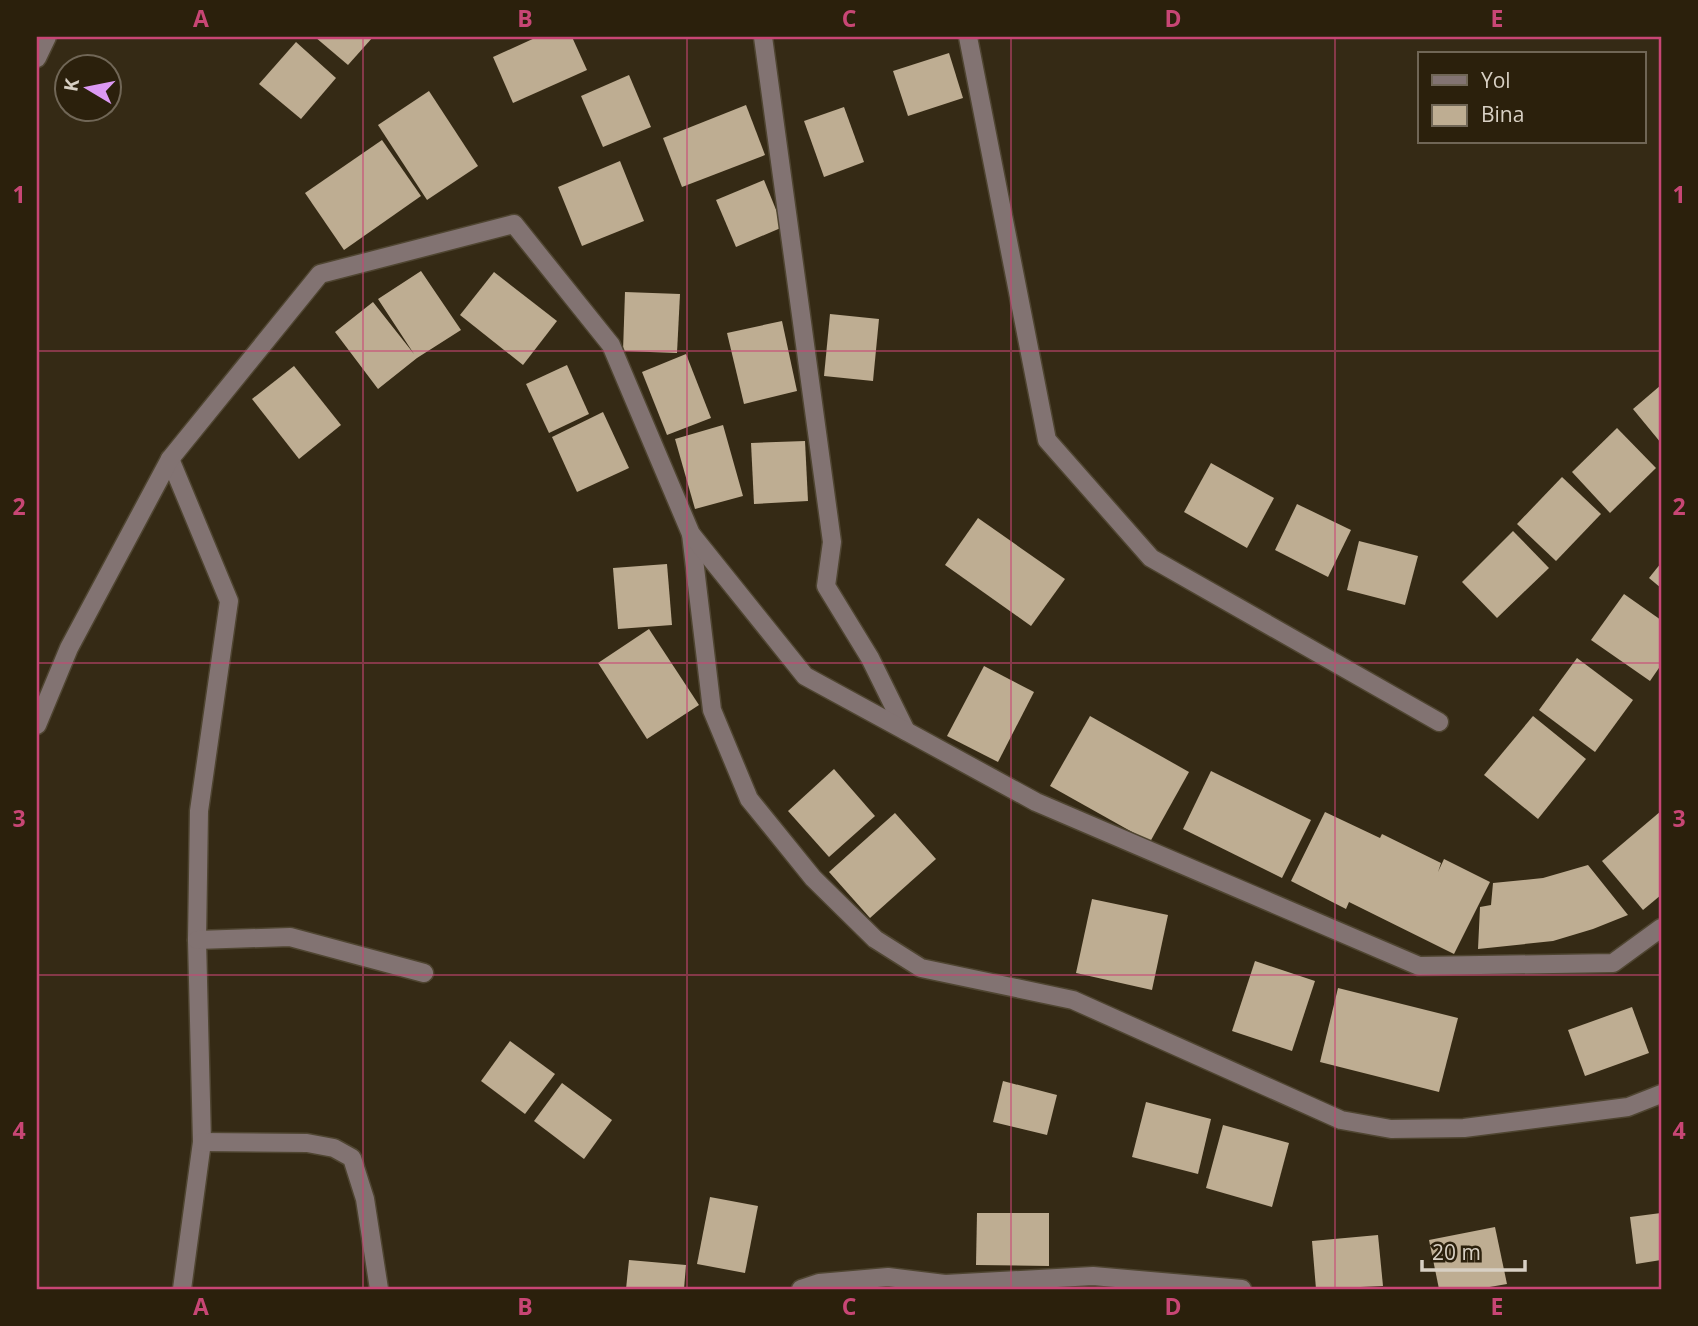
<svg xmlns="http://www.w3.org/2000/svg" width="1698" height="1326" viewBox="0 0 1698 1326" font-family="'Open Sans',sans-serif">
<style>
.building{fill:#bead92}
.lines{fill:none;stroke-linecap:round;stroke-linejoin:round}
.minor-casing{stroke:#4f4531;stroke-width:21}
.minor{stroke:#827372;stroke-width:18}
.grid{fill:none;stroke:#c84675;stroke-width:2;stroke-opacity:0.55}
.neatline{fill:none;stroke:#c84675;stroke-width:2.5}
.grid-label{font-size:23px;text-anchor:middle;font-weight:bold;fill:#c84675}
</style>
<rect width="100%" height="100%" fill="#352a15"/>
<!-- building -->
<g class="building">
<polygon points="315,37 373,37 348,65"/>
<polygon points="537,37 572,37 587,70 513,103 493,57"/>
<polygon points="296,42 336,78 301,119 259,84"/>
<polygon points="949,53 963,98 908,116 893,71"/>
<polygon points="629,75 651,127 603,147 581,96"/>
<polygon points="429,91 478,166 427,200 378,125"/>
<polygon points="746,105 765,155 682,187 663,138"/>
<polygon points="844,107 864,162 824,177 804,121"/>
<polygon points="382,140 421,196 344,250 305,193"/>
<polygon points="620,161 644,221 582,246 558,187"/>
<polygon points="764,180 783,227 736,247 716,200"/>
<polygon points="421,271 461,330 417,358 378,389 335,332 373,302 414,354 378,299"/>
<polygon points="494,272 557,321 523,365 460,315"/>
<polygon points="625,292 680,294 677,353 623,351"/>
<polygon points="830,314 879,319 873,381 824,376"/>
<polygon points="782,321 797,391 744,404 727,333"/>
<polygon points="686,354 711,418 667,435 642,372"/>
<polygon points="567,365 589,414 549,433 526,384"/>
<polygon points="294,366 341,425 299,459 252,399"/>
<polygon points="1661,385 1661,443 1633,409"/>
<polygon points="603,412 629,468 577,492 552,437"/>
<polygon points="723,425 743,496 695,509 675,439"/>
<polygon points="1617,428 1656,468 1610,513 1572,472"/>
<polygon points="805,441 808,501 754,504 751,443"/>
<polygon points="1211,463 1274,498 1247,548 1184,512"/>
<polygon points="1562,477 1601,514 1556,561 1517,524"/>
<polygon points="1297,504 1351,530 1328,577 1275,550"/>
<polygon points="978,518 1065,579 1031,626 945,565"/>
<polygon points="1513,531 1549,568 1497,618 1462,582"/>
<polygon points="1359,541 1418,556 1405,605 1347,590"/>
<polygon points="1661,563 1661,588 1649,578"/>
<polygon points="667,564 672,625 618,629 613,568"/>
<polygon points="1624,594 1661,620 1661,665 1650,681 1591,640"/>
<polygon points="649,629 699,705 647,739 598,663"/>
<polygon points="1577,658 1633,700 1595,752 1539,710"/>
<polygon points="984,666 1034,692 998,762 947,736"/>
<polygon points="1090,716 1189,772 1150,842 1050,786"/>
<polygon points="1533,716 1586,759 1538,819 1484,775"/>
<polygon points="834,769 875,816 829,857 788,811"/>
<polygon points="1211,771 1311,820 1282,878 1183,829"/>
<polygon points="1661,811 1661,895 1643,910 1602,861"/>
<polygon points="1325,812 1380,838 1382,834 1441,863 1438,872 1444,859 1490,882 1454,954 1349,902 1346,909 1291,881"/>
<polygon points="895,813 936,859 870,918 829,872"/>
<polygon points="1588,865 1628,915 1593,929 1553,941 1478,949 1480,907 1491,905 1493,883 1543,878"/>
<polygon points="1092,899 1168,915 1152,990 1076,973"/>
<polygon points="1255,961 1315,981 1292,1051 1232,1031"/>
<polygon points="1338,988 1458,1018 1439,1092 1320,1062"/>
<polygon points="1632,1007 1649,1053 1585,1076 1568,1030"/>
<polygon points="510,1041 555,1074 525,1114 481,1081"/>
<polygon points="1003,1081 1057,1095 1047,1135 993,1122"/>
<polygon points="562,1083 612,1120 584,1159 534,1121"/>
<polygon points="1146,1102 1211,1119 1198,1174 1132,1157"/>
<polygon points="1223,1125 1289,1143 1272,1207 1206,1188"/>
<polygon points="710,1197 758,1206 745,1273 697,1264"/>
<polygon points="977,1213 1049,1213 1049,1266 976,1265"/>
<polygon points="1661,1213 1661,1260 1636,1264 1630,1217"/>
<polygon points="1495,1227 1507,1284 1478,1289 1439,1289 1429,1240"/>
<polygon points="1378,1235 1383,1286 1316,1289 1312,1241"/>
<polygon points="629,1260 686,1265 684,1289 626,1289"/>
</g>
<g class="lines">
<!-- minor casing -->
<g class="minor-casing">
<g id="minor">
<polyline points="763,37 832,542 826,586 870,658 906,731"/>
<polyline points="968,37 1047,440 1151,558 1439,722"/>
<polyline points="37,58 47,37"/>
<polyline points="170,459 229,601 199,811 197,940 202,1142 182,1289"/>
<polyline points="691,534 712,710 749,799 813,878 875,939 921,968 1073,1000 1341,1120 1391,1129 1464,1128 1628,1107 1661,1094"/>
<polyline points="37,725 69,648 170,459 320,274 514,224 611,345 691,534 805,676 1036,802 1419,966 1613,963 1661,928"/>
<polyline points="197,940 290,937 424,973"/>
<polyline points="202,1142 307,1143 334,1148 352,1158 365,1199 379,1289"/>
<polyline points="801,1289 819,1283 888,1277 945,1284 1093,1276 1242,1289"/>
</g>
</g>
<!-- minor -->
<use href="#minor" class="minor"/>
</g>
<!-- grid -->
<path class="grid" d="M 363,37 L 363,1289M 687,37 L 687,1289M 1011,37 L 1011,1289M 1335,37 L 1335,1289M 37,351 L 1661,351M 37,663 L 1661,663M 37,975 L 1661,975"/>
<!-- border -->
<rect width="1698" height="1326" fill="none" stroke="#2b200c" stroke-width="77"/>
<!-- legend -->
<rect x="1418" y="52" width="228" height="91" fill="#2b200c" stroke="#706656" stroke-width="2"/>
<rect x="1432" y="75" width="35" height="10" fill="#827372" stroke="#706656" stroke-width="2"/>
<text x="1481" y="88" font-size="21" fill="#d8d0c4">Yol</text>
<rect x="1432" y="105" width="35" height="21" fill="#bead92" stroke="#706656" stroke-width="2"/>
<text x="1481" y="122" font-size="21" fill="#d8d0c4">Bina</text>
<!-- north arrow -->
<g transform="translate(88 88) rotate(280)"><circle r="33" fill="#2b200c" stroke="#706656" stroke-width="2"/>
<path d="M0-5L12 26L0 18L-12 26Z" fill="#dc99f4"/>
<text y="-10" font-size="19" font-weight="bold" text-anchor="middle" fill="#d8d0c4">K</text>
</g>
<!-- scale -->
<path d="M1422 1260v10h103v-10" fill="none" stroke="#d8d0c4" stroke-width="3.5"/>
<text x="1432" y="1260" font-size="21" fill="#d8d0c4" stroke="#2b200c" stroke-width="5" paint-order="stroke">20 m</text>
<rect x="38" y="38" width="1622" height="1250" class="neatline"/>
<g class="grid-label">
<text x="201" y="27">A</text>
<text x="525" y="27">B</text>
<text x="849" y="27">C</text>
<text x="1173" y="27">D</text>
<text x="1497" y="27">E</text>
<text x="19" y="203">1</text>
<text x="1679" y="203">1</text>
<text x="19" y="515">2</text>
<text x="1679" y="515">2</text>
<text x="19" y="827">3</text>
<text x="1679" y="827">3</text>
<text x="19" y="1139">4</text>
<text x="1679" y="1139">4</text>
<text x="201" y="1315">A</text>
<text x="525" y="1315">B</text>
<text x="849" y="1315">C</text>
<text x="1173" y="1315">D</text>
<text x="1497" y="1315">E</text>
</g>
</svg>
